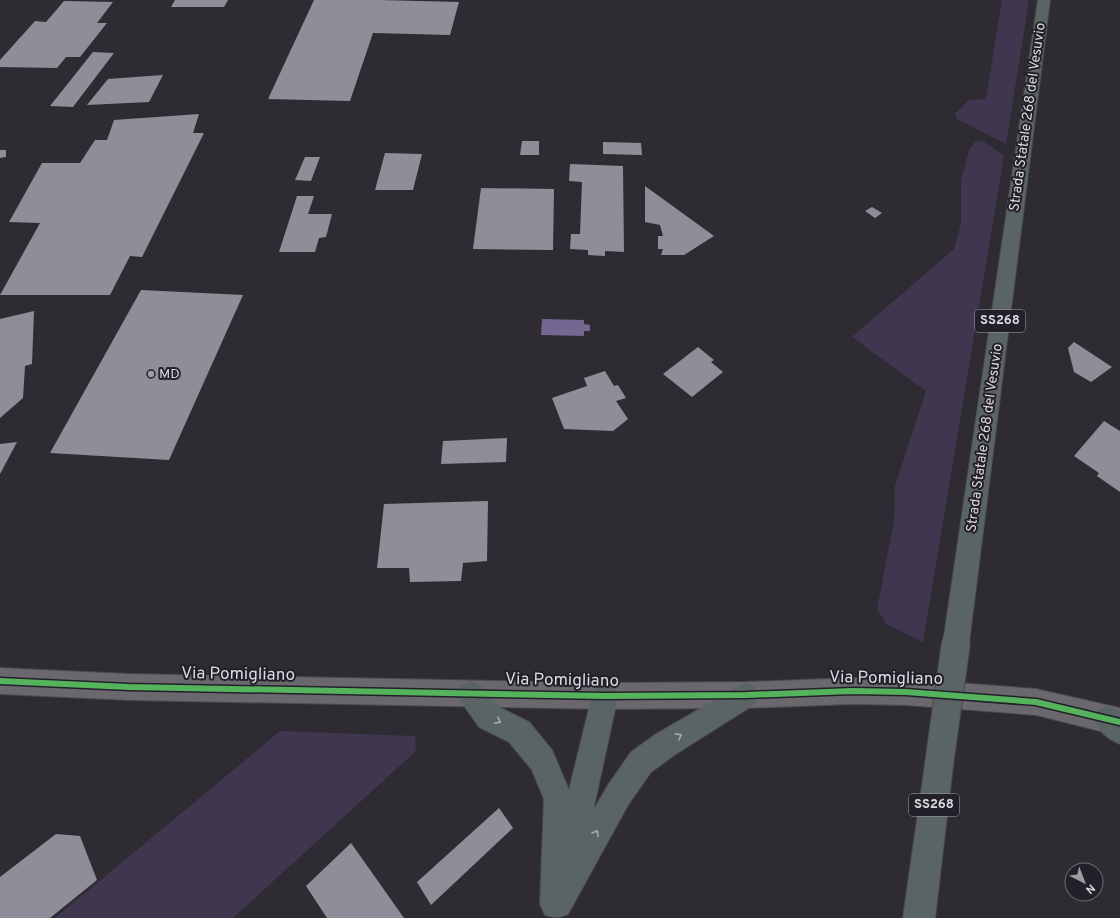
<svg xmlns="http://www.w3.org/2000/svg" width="1120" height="918" viewBox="0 0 1120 918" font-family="Overpass,sans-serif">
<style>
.green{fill:#3e374f}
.water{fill:#746791}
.building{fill:#908d99}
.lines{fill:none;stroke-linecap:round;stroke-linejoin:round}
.minor-casing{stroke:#4a494d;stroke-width:2}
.highway-casing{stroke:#4a494d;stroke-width:2}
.minor{fill:#6a686d;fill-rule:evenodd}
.highway{fill:#5a6464;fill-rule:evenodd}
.highway-bridge-casing{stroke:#4a494d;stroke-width:30;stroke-linecap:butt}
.highway-bridge{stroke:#5a6464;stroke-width:28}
.cycleway-casing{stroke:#23202a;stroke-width:9}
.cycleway{stroke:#56b35d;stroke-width:6}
.oneway{stroke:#a7aaae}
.poi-dot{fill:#9e9ca3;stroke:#23202a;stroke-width:1.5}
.labels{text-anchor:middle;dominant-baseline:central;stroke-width:4;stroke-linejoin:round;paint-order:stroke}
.shield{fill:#23202a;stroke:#a4a2a9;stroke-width:1}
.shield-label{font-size:13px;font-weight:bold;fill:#dbd9e0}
.street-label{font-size:14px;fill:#dbd9e0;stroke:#23202a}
.poi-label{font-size:14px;fill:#dbd9e0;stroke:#23202a;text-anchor:start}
.near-street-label{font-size:17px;fill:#dbd9e0;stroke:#23202a}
</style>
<rect width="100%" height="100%" fill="#2e2c32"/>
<!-- green -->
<g class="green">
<polygon points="1002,0 1029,0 1006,144 957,119 955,114 969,100 986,99"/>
<polygon points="983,141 1004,156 923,642 886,624 877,609 894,521 895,486 926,391 852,337 954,249 961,224 961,180 969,150 975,142"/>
<polygon points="280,731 415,736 416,751 233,918 55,918"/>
</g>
<!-- water -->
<polygon class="water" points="542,319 584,320 584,324 590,325 590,331 584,331 584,336 541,335"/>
<!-- building -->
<g class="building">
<polygon points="175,0 228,0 224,7 171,7"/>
<polygon points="314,0 380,0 459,2 450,35 373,33 350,101 268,99"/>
<polygon points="64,1 113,2 97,23 107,23 80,57 66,57 57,68 0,67 0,60 35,21 46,22"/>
<polygon points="93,52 114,53 73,107 50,106"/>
<polygon points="163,75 149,102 87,105 108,79"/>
<polygon points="199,114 193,133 204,133 142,257 130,256 110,295 0,295 40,223 9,222 42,163 80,163 95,140 107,140 114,120"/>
<polygon points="522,141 539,141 539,155 520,155"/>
<polygon points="603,142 641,143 642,155 603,154"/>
<polygon points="0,150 6,150 6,157 0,158"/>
<polygon points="385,153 422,154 413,190 375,190"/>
<polygon points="305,157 320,157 311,181 295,180"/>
<polygon points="570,164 623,166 624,252 605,251 605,256 588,255 588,250 570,249 571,234 580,234 582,182 569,181"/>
<polygon points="645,186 714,236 684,255 661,255 663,249 658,249 658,236 663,236 660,225 645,222"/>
<polygon points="481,188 554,189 553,250 473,249"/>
<polygon points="297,196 314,196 308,214 332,214 326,237 319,238 315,252 279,252"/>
<polygon points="872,207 882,213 875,218 865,211"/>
<polygon points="141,290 243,295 169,460 50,453"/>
<polygon points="34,311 32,364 25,366 23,398 0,418 0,319"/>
<polygon points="1074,342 1112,367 1091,382 1074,372 1068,348"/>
<polygon points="698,347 714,360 711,362 723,372 692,397 663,374"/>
<polygon points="605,371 614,386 618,385 626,398 616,401 628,419 613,431 564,429 552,398 587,386 584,378"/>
<polygon points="1104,421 1120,431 1120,492 1097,476 1099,473 1074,456"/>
<polygon points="507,438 506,462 441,464 443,441"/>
<polygon points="17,442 0,474 0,444"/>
<polygon points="488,501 487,561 463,563 461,581 410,582 409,568 377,568 384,504"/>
<polygon points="499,808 513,828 431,905 417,882"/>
<polygon points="56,834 80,836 97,880 50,918 0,918 0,877"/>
<polygon points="351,843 404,918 327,918 306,886"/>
</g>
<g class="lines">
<!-- minor casing -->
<g class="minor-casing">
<polygon id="minor" points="0,668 129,674 605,683 746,682 852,678 906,679 1036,689 1120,708 1120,736 1036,715 906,705 852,704 746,708 605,709 129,700 0,694"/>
</g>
<!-- highway casing -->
<g class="highway-casing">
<g id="highway">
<polygon points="1038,0 1050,0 969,643 965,652 956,656 947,652 943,643"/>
<path d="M 471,681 L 480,685 L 499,707 L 529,722 L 552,750 L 569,790 L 592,696 L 596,687 L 605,683 L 614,687 L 618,696 L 593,811 L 608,785 L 631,752 L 656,734 L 746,682 L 755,686 L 759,695 L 755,704 L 676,754 L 651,772 L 628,805 L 568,914 C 560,918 554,918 545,915 L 540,904 L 544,799 L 532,770 L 509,742 L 479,727 L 462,703 L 458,694 L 462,685 Z"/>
<path d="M 1108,706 L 1120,712 L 1120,744 C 1108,739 1100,733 1094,720 L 1098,710 Z"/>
<polygon points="940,743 950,747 954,757 935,918 903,918 926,757 930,747"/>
</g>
</g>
<!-- minor -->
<use href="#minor" class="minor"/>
<!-- highway -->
<use href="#highway" class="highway"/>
<!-- highway-bridge casing -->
<g class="highway-bridge-casing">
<polyline id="highway-bridge" points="940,757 956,643"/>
</g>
<!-- highway-bridge -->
<use href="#highway-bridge" class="highway-bridge"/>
<!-- cycleway casing -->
<g class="cycleway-casing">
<polyline id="cycleway" points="0,681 129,687 605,696 746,695 852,691 906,692 1036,702 1120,722"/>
</g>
<!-- cycleway -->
<use href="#cycleway" class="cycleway"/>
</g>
<!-- one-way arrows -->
<defs><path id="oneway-chevron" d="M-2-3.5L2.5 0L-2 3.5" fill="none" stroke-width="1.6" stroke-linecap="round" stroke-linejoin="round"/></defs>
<g class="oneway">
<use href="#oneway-chevron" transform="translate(498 721) rotate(26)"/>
<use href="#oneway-chevron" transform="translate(679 736) rotate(-29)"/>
<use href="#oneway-chevron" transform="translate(596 833) rotate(-60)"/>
</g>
<!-- markers -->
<circle class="poi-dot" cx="151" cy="374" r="4"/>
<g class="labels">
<!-- shield labels -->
<g class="shield">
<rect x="975" y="310" width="50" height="22" rx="3"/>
<rect x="909" y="794" width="50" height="22" rx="3"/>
</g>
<g class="shield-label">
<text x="1000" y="321">SS268</text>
<text x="934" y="805">SS268</text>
</g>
<!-- street labels -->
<g class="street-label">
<text transform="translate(1028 117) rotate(-82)">Strada Statale 268 del Vesuvio</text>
<text transform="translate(985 438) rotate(-82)">Strada Statale 268 del Vesuvio</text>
</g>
<!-- poi labels -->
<g class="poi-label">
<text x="159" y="374">MD</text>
</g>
<!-- near-street labels -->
<g class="near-street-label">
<text transform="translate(238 675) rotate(1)">Via Pomigliano</text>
<text transform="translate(886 679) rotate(1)">Via Pomigliano</text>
<text transform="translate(562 681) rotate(1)">Via Pomigliano</text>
</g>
</g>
<!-- north arrow -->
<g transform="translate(1084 882) rotate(138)"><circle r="19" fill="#23202a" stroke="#6d6a73"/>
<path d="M0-3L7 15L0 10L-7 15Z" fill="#9e9ca3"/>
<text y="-6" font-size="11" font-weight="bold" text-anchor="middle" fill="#dbd9e0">N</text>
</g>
</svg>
